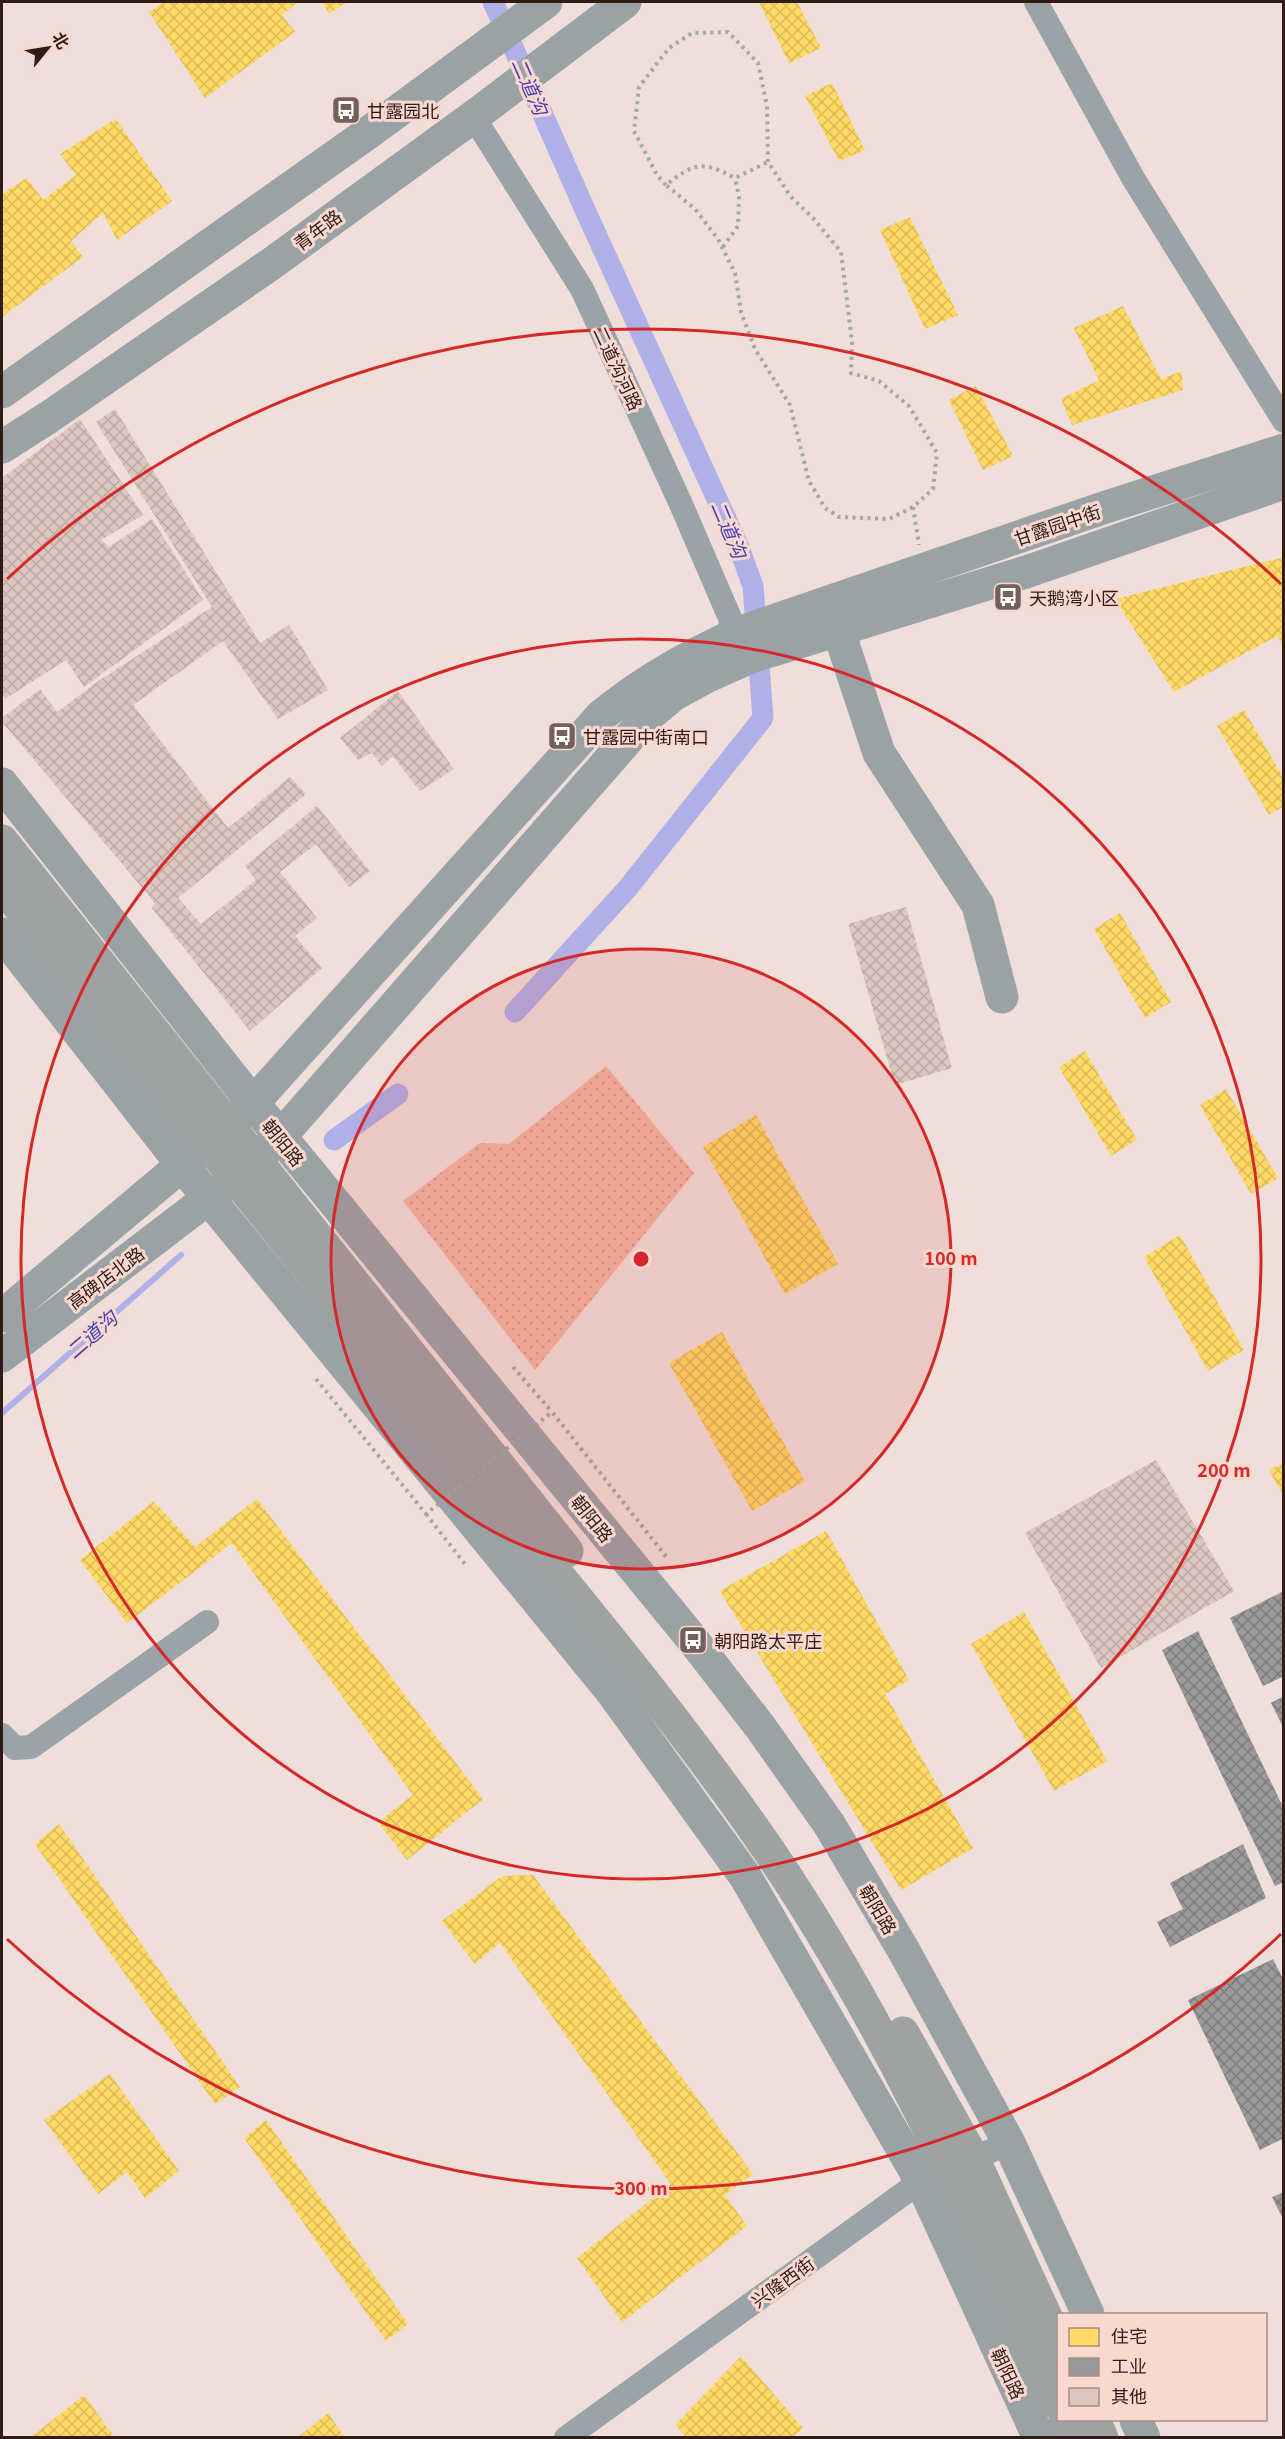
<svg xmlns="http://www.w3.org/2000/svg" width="1285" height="2439" viewBox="0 0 1285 2439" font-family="Georgia,'Noto Sans SC',serif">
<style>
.park{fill:url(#park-dots)}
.homes{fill:url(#homes-cross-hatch)}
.industry{fill:url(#industry-cross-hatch)}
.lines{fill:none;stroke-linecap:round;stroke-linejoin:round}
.stream{stroke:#b0b0e9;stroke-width:6}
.canal{stroke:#b0b0e9;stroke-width:21}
.building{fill:url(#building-cross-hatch)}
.path{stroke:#a4a7a7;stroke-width:4;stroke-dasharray:3 4.5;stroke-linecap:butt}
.street{stroke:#9aa4a8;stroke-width:24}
.secondary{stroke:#9ba2a5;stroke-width:33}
.highway{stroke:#9ea2a2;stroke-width:33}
.path-bridge{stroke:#a4a7a7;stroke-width:4;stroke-dasharray:3 4.5;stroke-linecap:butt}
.ring{fill:none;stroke:#d62828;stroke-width:3}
.labels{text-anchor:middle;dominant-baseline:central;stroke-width:6;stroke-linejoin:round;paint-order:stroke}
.poi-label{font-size:18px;fill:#2f1c16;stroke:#f9d9cf;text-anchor:start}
.street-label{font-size:18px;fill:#2f1c16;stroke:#f9d9cf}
.water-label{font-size:20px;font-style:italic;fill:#473fb8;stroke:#f9d9cf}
.centre{fill:#d62828;stroke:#f9d9cf;stroke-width:3}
.ring-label{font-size:18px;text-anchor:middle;font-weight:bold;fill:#d62828;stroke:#f9d9cf;stroke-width:6;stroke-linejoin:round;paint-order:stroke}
</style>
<defs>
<pattern id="park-dots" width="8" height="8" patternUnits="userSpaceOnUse" patternTransform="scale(1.5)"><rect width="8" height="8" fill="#f2b5a1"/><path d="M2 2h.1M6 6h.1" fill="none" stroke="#d09b8a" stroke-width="1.8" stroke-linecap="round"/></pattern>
<pattern id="homes-cross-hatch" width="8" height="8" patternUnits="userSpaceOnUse" patternTransform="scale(1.5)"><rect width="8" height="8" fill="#ffd966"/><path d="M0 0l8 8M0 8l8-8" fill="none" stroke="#dbba58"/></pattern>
<pattern id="industry-cross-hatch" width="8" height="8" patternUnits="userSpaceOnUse" patternTransform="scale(1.5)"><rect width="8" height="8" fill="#999"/><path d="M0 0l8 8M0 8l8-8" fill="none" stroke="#7d7c7c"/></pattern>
<pattern id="building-cross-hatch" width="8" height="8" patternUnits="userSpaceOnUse" patternTransform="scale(1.5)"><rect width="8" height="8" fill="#dcc7c0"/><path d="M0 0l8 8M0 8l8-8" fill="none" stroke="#bdaaa4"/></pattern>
</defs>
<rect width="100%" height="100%" fill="#efded9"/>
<!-- park -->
<polygon class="park" points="606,1066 694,1173 535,1370 403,1201 480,1143 509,1144"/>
<!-- homes -->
<g class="homes">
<polygon points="164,2 298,2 282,15 295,32 205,98 149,12"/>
<polygon points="322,2 347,2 329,14"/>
<polygon points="759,2 797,2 821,48 789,63"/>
<polygon points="832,83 865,150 839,161 805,96"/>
<polygon points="116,119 172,201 117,240 103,213 71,241 83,257 2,317 2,194 27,178 43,200 76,175 60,154"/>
<polygon points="910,217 958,315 925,329 880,230"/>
<polygon points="1123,306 1161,379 1182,371 1183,390 1072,425 1061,399 1099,380 1074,328"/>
<polygon points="976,386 1013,456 983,470 949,400"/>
<polygon points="1284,557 1284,578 1280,580 1284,585 1284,647 1277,636 1174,692 1115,599"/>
<polygon points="1244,710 1284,779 1284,806 1269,815 1217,726"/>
<polygon points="1120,913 1171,1002 1145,1018 1094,929"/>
<polygon points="1085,1051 1137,1140 1111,1156 1059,1067"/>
<polygon points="1226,1089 1278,1178 1251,1194 1200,1105"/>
<polygon points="756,1115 838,1264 785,1294 703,1147"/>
<polygon points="1180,1235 1244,1350 1208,1371 1144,1257"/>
<polygon points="722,1332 805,1481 752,1511 669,1363"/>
<polygon points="1284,1462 1284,1497 1269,1470"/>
<polygon points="257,1499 483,1799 407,1860 378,1822 413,1795 232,1543 127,1623 80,1560 154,1501 195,1547"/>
<polygon points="826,1531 909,1680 885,1694 973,1848 901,1890 720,1591"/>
<polygon points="1024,1612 1107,1761 1054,1791 971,1644"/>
<polygon points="59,1824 240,2087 215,2104 35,1844"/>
<polygon points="533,1875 753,2174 725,2195 747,2226 622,2322 577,2258 671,2184 500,1943 475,1964 442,1921 502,1876"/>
<polygon points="110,2074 179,2171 145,2198 127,2172 98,2194 44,2120"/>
<polygon points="266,2120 408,2324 386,2341 244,2138"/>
<polygon points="741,2356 803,2428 792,2438 687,2438 675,2425"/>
<polygon points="84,2395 115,2438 30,2438"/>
<polygon points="328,2413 345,2438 297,2438"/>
</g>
<!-- industry -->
<g class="industry">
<polygon points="1284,1591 1284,1676 1263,1686 1230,1618"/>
<polygon points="1198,1631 1284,1809 1284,1882 1275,1886 1162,1650"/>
<polygon points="1284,1696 1284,1729 1271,1703"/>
<polygon points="1243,1844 1266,1898 1170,1947 1157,1922 1183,1909 1170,1883"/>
<polygon points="1273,1959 1284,1981 1284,2138 1260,2150 1188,2000"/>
<polygon points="1284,2192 1284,2221 1272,2197"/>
</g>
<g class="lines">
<!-- stream -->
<polyline class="stream" points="2,1413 181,1255"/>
<!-- canal -->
<g class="canal">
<polyline points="493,2 586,212 738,545 753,586 763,718 627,889 515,1012"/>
<polyline points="334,1140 398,1094"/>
</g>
</g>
<!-- building -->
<g class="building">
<polygon points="115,409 260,643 289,625 328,690 278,719 223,641 133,705 228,828 290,777 306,794 178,898 201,924 256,880 245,866 317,806 370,871 349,887 316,844 280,872 317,918 295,936 322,968 250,1031 152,908 155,903 2,722 2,718 40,689 57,712 100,680 212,607 96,422"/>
<polygon points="80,419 143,515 101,540 109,547 152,519 203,600 84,687 66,660 5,699 2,694 2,478"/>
<polygon points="398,691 454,769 420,791 393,756 382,766 372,753 358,760 340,738"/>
<polygon points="906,907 952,1068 895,1085 848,924"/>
<polygon points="1156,1460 1234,1591 1101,1668 1025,1533"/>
</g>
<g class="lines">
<!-- path -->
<g class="path">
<path d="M 666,185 L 657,175 L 634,131 L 639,87 L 669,48 L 692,33 L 728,32 L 758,63 L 767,106 L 768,162 L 791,197 L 814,219 L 841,252 L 852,342 L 851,373 L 879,381 L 909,406 L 937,453 L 933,489 L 913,507 L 889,519 L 839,517 L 825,508 L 809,481 L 790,405 L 755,349 L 741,312 L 735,273 L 718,239 L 695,209 L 666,185 C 695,162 703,161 735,178 L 768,162"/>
<polyline points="723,247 738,226 739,197 735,178"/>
<polyline points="913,507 919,545"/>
<polyline points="513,1367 552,1412"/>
<polyline points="426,1514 465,1564"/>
</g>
<!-- street -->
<g class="street">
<polyline points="1036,2 1133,178 1284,421"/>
<polyline points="473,116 582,289 680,502 730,618 733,636"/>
<polyline points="2,1735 15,1748 31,1747 207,1622"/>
<polyline points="566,2438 921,2181 1009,2143"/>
</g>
<!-- secondary -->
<g class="secondary">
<polyline points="2,392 368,133 546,2"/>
<polyline points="2,447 49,417 271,264 481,111 625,2"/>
<polyline points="838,629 879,753 978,905 1002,997"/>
<polyline points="2,784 253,1103 693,1640 761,1728 829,1824 904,1951 1009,2143 1088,2314"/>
<polyline points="2,934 209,1199 612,1692 745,1876 921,2181 1039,2438"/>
<path d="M 236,1118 L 253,1103 L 601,716 C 646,679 689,656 741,632 L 1103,508 L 1284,450"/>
<polyline points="263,1152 280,1137 648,716 673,695 706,677 751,657 1026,572 1284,483"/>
<polyline points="2,1316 200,1150"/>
<polyline points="2,1356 227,1184"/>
<polyline points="1136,2420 1144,2438"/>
</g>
<!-- highway -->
<g class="highway">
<polyline points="2,841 567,1551"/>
<path d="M 2,885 C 150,1073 301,1260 452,1446 C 562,1581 676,1714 774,1858 C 889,2029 973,2218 1058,2404"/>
<polyline points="903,2033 973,2158 1058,2343"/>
<polyline points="1065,2420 1074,2438"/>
<polyline points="1094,2420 1102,2438"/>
</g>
<!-- path-bridge -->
<polyline class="path-bridge" points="316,1379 426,1514 552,1412 668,1559"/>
</g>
<!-- distance rings -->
<circle cx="641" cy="1259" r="310" fill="#d62828" fill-opacity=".12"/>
<g class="ring">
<circle cx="641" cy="1259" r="310"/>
<circle cx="641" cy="1259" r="620"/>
<path d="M1281 1934A930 930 0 0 1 7 1939M7 579A930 930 0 0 1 1281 584"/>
</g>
<!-- icons -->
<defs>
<g id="bus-square" transform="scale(1.5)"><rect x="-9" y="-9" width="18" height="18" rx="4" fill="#72605a" stroke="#f9d9cf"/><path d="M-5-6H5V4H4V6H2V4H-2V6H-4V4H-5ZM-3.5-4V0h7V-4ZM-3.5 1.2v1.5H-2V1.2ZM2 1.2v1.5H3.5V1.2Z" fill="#fff"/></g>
</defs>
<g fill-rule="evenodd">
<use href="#bus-square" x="346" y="110"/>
<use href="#bus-square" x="1008" y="597"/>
<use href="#bus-square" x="562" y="736"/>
<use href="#bus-square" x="693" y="1640"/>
</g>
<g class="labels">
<!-- poi labels -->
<g class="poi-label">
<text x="367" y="110">甘露园北</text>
<text x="1029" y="597">天鹅湾小区</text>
<text x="583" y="736">甘露园中街南口</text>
<text x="714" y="1640">朝阳路太平庄</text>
</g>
<!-- street labels -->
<g class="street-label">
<text transform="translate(317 229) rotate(-37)">青年路</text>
<text transform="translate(619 368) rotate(65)">二道沟河路</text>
<text transform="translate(1057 524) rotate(-19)">甘露园中街</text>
<text transform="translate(284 1142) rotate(51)">朝阳路</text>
<text transform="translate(105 1277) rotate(-37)">高碑店北路</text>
<text transform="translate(593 1518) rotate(51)">朝阳路</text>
<text transform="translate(879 1909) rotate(59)">朝阳路</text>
<text transform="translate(782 2281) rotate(-36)">兴隆西街</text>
<text transform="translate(1009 2373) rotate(65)">朝阳路</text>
</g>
<!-- water labels -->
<g class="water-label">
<text transform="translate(531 86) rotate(66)">二道沟</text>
<text transform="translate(730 529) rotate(67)">二道沟</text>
<text transform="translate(91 1334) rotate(-41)">二道沟</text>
</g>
</g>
<circle cx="641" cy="1259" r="9" class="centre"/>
<g class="ring-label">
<text x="951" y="1265">100 m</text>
<text x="1224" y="1477">200 m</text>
<text x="641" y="2195">300 m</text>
</g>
<!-- border -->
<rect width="1285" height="2439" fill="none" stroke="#2f1c16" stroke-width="6"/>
<!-- legend -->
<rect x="1057" y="2313" width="210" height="108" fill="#f9d9cf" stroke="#a88d85" stroke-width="1.5"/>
<rect x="1069" y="2328" width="30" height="18" fill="#ffd966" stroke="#a88d85" stroke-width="1.5"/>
<text x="1111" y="2343" font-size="18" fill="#2f1c16">住宅</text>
<rect x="1069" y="2358" width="30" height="18" fill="#999999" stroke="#a88d85" stroke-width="1.5"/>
<text x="1111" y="2373" font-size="18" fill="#2f1c16">工业</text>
<rect x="1069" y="2388" width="30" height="18" fill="#dcc7c0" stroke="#a88d85" stroke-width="1.5"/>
<text x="1111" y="2403" font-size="18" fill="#2f1c16">其他</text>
<!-- north arrow -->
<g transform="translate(48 48) rotate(60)" stroke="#f9d9cf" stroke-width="4.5" paint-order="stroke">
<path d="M0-4.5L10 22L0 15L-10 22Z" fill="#2f1c16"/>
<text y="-9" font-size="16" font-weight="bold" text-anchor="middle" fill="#2f1c16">北</text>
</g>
</svg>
